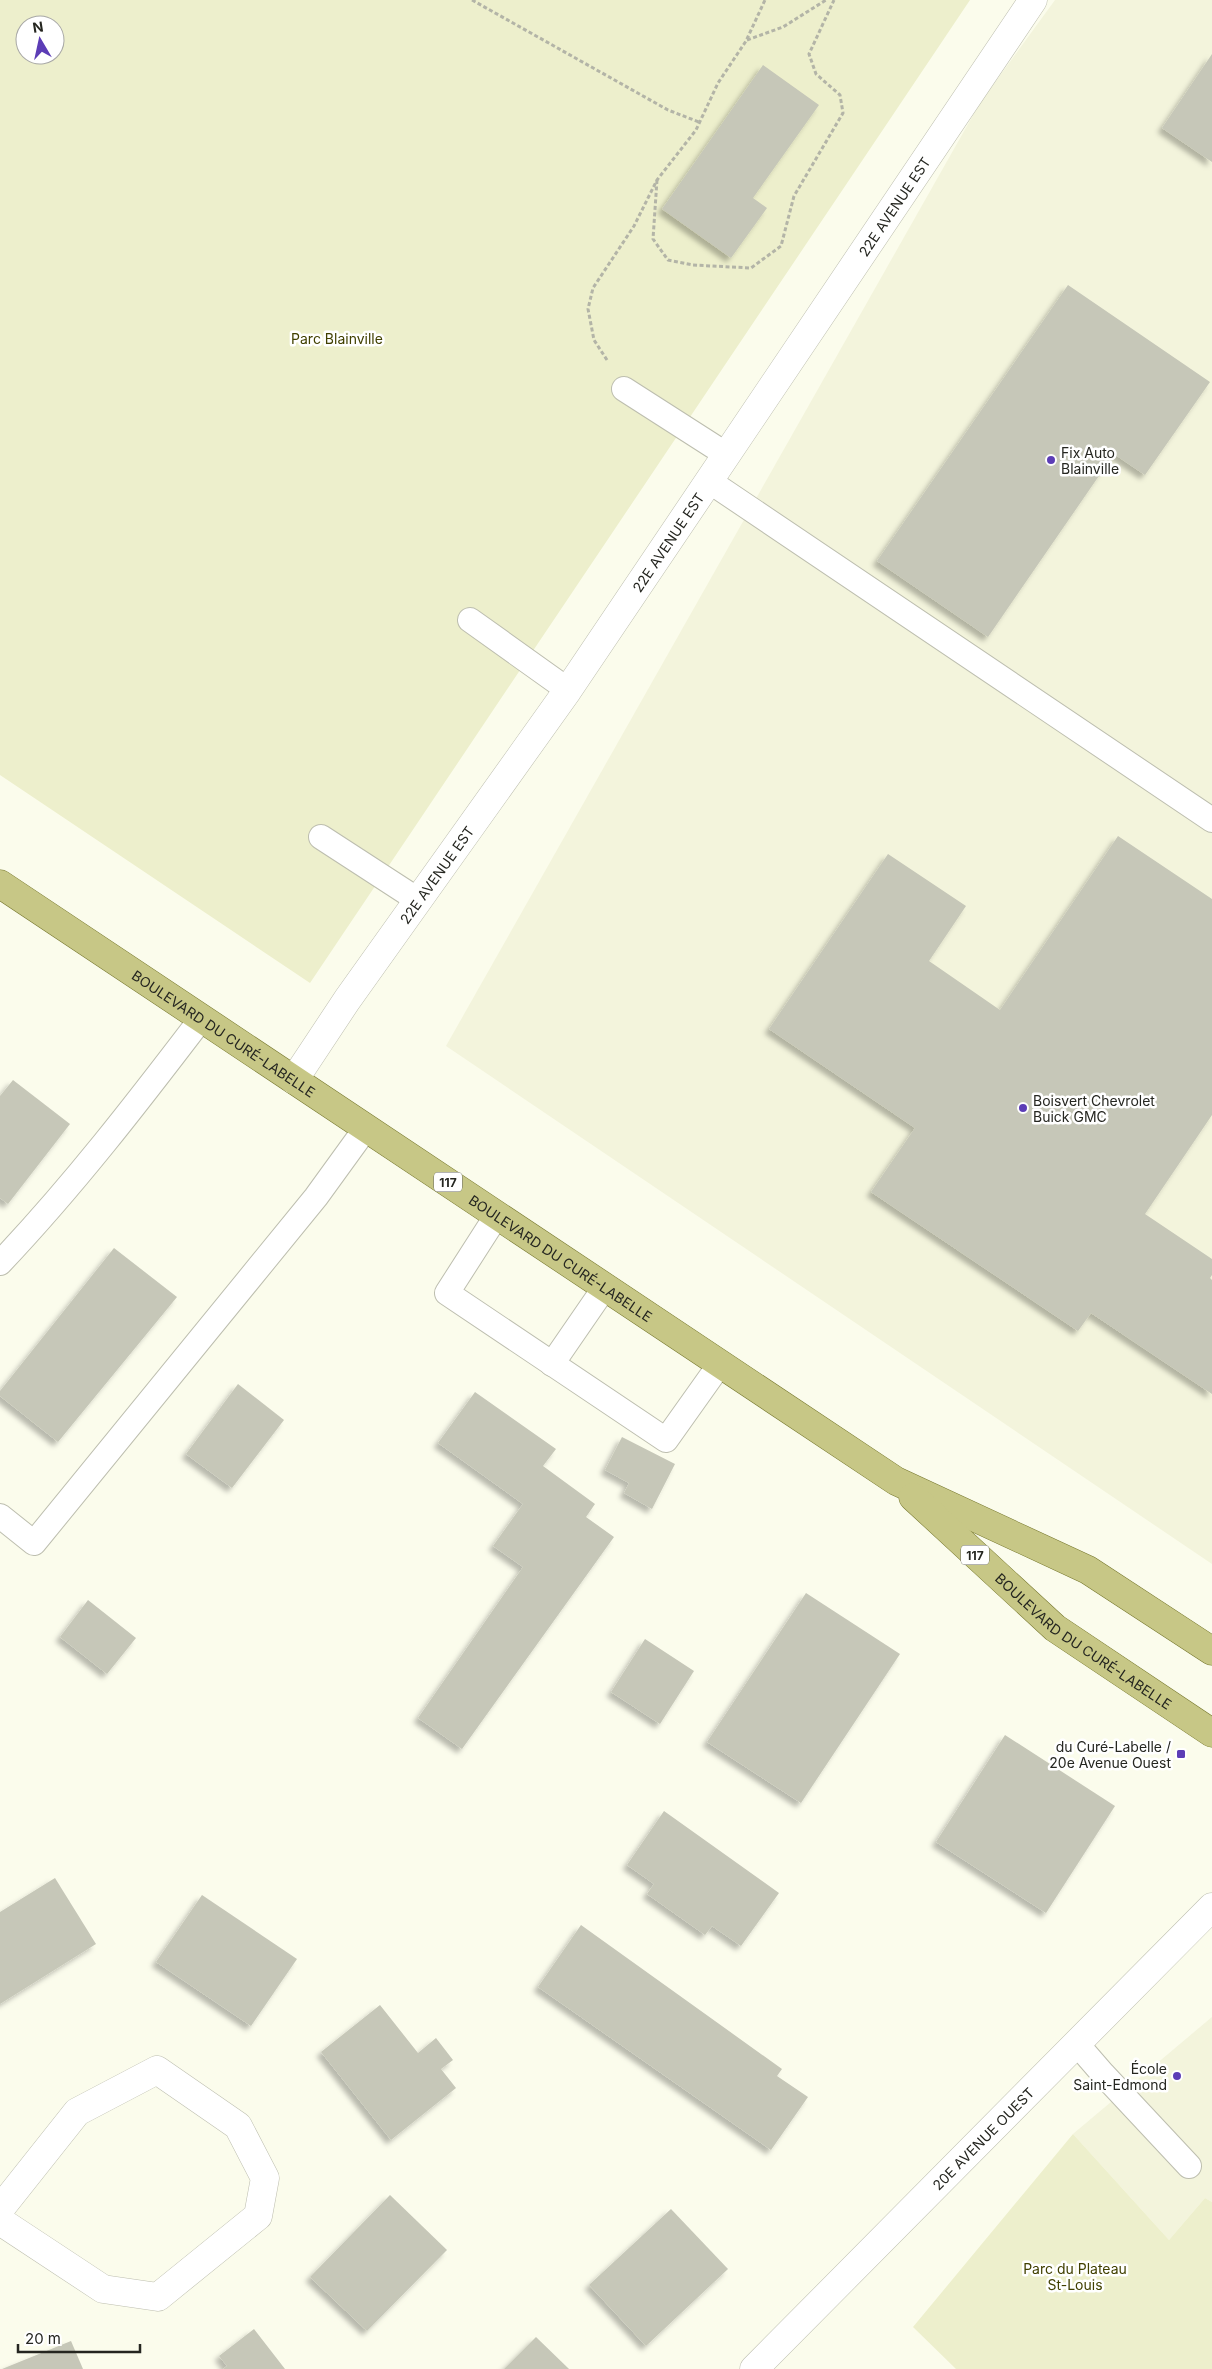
<svg xmlns="http://www.w3.org/2000/svg" width="1212" height="2369" viewBox="0 0 1212 2369" font-family="Inter,sans-serif">
<style>
.built{fill:#f3f4dc}
.green{fill:#edefcc;fill-rule:evenodd}
.building{fill:#c6c7b8;filter:url(#shadow)}
.lines{fill:none;stroke-linecap:round;stroke-linejoin:round}
.lane-casing{stroke:#bdbeaf;stroke-width:26}
.street-casing{stroke:#bdbeaf;stroke-width:29}
.primary-casing{stroke:#76772e;stroke-width:29}
.path{stroke:#b3b4a7;stroke-width:3;stroke-dasharray:4 2.5;stroke-linecap:butt}
.lane{stroke:#fff;stroke-width:24}
.street{stroke:#fff;stroke-width:28}
.primary{stroke:#c7c786;stroke-width:28}
.poi-dot{fill:#5c3db6;stroke:#fff;stroke-width:2}
.labels{text-anchor:middle;dominant-baseline:central;stroke-width:5;stroke-linejoin:round;paint-order:stroke}
.shield{fill:#fff;stroke:#666763;stroke-width:1}
.shield-label{font-size:12px;font-weight:bold;fill:#252620}
.street-label{font-size:14px;fill:#252620;stroke:#fff}
.park-label{font-size:14px;fill:#414000;stroke:#fff}
.poi-label{font-size:14px;fill:#252620;stroke:#fff;text-anchor:start}
</style>
<defs>
<filter id="shadow"><feDropShadow dx="-4.5" dy="4.5" stdDeviation="2.5" flood-color="#0004"/></filter>
</defs>
<rect width="100%" height="100%" fill="#fbfcec"/>
<!-- built -->
<g class="built">
<polygon points="1055,0 1212,0 1212,1564 446,1046 980,103"/>
<polygon points="1212,2017 1212,2202 1205,2198 1169,2240 1073,2134"/>
</g>
<!-- green -->
<g class="green">
<path d="M 0,0 L 970,0 L 310,983 L 0,775 ZM 25,25 L 55,25 L 55,55 L 25,55 Z"/>
<polygon points="1073,2134 1169,2240 1205,2198 1212,2202 1212,2369 956,2369 913,2327"/>
</g>
<!-- building -->
<g class="building">
<polygon points="1212,54 1212,162 1162,128"/>
<polygon points="763,65 819,105 753,198 767,208 731,258 662,209"/>
<polygon points="1068,285 1210,382 1145,475 1114,454 988,637 877,561"/>
<polygon points="1118,836 1212,899 1212,1115 1145,1214 1212,1259 1212,1275 1210,1278 1212,1280 1212,1394 1091,1313 1078,1331 871,1192 915,1128 769,1029 888,854 966,906 929,961 1000,1010"/>
<polygon points="13,1080 70,1124 8,1204 0,1198 0,1096"/>
<polygon points="114,1248 177,1297 58,1442 0,1396 0,1391"/>
<polygon points="238,1384 284,1420 232,1488 186,1454"/>
<polygon points="475,1392 556,1449 543,1466 595,1504 586,1517 614,1537 462,1749 418,1718 523,1567 493,1546 523,1504 438,1443"/>
<polygon points="622,1437 675,1464 652,1509 624,1493 629,1483 605,1470"/>
<polygon points="806,1593 900,1654 801,1803 707,1742"/>
<polygon points="88,1600 136,1638 107,1674 60,1637"/>
<polygon points="645,1639 694,1671 660,1724 611,1692"/>
<polygon points="1005,1735 1115,1806 1046,1913 936,1842"/>
<polygon points="664,1811 779,1893 741,1946 712,1926 705,1935 647,1894 654,1884 627,1865"/>
<polygon points="55,1878 96,1944 0,2004 0,1912"/>
<polygon points="202,1895 297,1959 251,2026 156,1962"/>
<polygon points="581,1925 782,2069 777,2076 808,2097 771,2150 538,1987"/>
<polygon points="380,2005 418,2053 436,2038 453,2060 441,2069 456,2088 391,2140 321,2052"/>
<polygon points="390,2195 447,2250 367,2331 310,2277"/>
<polygon points="671,2209 728,2269 646,2346 589,2285"/>
<polygon points="254,2329 285,2369 223,2369 227,2366 219,2356"/>
<polygon points="536,2337 569,2369 504,2369"/>
<polygon points="71,2341 83,2369 2,2369"/>
</g>
<g class="lines">
<!-- lane casing -->
<g class="lane-casing">
<g id="lane">
<polyline points="624,389 727,455"/>
<polyline points="709,481 1212,820"/>
<polyline points="470,620 568,690"/>
<polyline points="321,837 418,900"/>
<polyline points="497,1215 447,1293 666,1440 720,1364"/>
<path d="M 0,1263 C 73,1186 137,1103 201,1019"/>
<polyline points="552,1364 605,1287"/>
<polyline points="0,1516 34,1543 316,1197 366,1128"/>
<polyline points="1077,2044 1103,2074 1189,2166"/>
</g>
</g>
<!-- street casing -->
<g class="street-casing">
<g id="street">
<path id="s1" d="M 294,1080 L 347,1000 L 568,690 L 1033,0"/>
<polyline points="0,2209 77,2112 157,2070 238,2126 265,2178 258,2216 158,2297 103,2289 0,2221"/>
<path id="s2" d="M 754,2369 L 1212,1907"/>
</g>
</g>
<!-- primary casing -->
<g class="primary-casing">
<g id="primary">
<path id="s3" d="M 0,884 L 896,1481 L 1088,1570 L 1212,1651"/>
<path id="s4" d="M 913,1497 L 1055,1628 L 1212,1733"/>
</g>
</g>
<!-- path -->
<g class="path">
<polyline points="472,0 668,110 699,122"/>
<polyline points="747,40 783,27 826,0"/>
<polyline points="657,180 653,239 668,260 693,265 751,268 781,246 794,196 843,113 840,95 816,74 809,54 834,0"/>
<polyline points="607,360 594,340 588,309 593,288 634,226 657,180 696,130 718,83 746,41 765,0"/>
</g>
<!-- lane -->
<use href="#lane" class="lane"/>
<!-- street -->
<use href="#street" class="street"/>
<!-- primary -->
<use href="#primary" class="primary"/>
</g>
<!-- markers -->
<g class="poi-dot">
<circle cx="1051" cy="460" r="5"/>
<circle cx="1023" cy="1108" r="5"/>
<rect x="1176" y="1749" width="10" height="10" rx="2.5"/>
<circle cx="1177" cy="2076" r="5"/>
</g>
<g class="labels">
<!-- shield labels -->
<g class="shield">
<rect x="434" y="1172.5" width="28" height="19" rx="4"/>
<rect x="961" y="1545.5" width="28" height="19" rx="4"/>
</g>
<g class="shield-label">
<text x="448" y="1182">117</text>
<text x="975" y="1555">117</text>
</g>
<!-- street labels -->
<g class="street-label">
<text stroke="none"><textPath href="#s1" startOffset="1060">22E AVENUE EST</textPath></text>
<text stroke="none"><textPath href="#s1" startOffset="655">22E AVENUE EST</textPath></text>
<text stroke="none"><textPath href="#s1" startOffset="250">22E AVENUE EST</textPath></text>
<text stroke="none"><textPath href="#s3" startOffset="269">BOULEVARD DU CURÉ-LABELLE</textPath></text>
<text stroke="none"><textPath href="#s3" startOffset="674">BOULEVARD DU CURÉ-LABELLE</textPath></text>
<text stroke="none"><textPath href="#s4" startOffset="224">BOULEVARD DU CURÉ-LABELLE</textPath></text>
<text stroke="none"><textPath href="#s2" startOffset="325">20E AVENUE OUEST</textPath></text>
</g>
<!-- park labels -->
<g class="park-label">
<text x="337" y="338">Parc Blainville</text>
<text x="1075" y="2268">Parc du Plateau<tspan x="1075" dy="16">St-Louis</tspan></text>
</g>
<!-- poi labels -->
<g class="poi-label">
<text x="1061" y="452">Fix Auto<tspan x="1061" dy="16">Blainville</tspan></text>
<text x="1033" y="1100">Boisvert Chevrolet<tspan x="1033" dy="16">Buick GMC</tspan></text>
<text x="1171" y="1746" text-anchor="end">du Curé-Labelle /<tspan x="1171" dy="16">20e Avenue Ouest</tspan></text>
<text x="1167" y="2068" text-anchor="end">École<tspan x="1167" dy="16">Saint-Edmond</tspan></text>
</g>
</g>
<!-- north arrow -->
<g transform="translate(40 40) rotate(351)"><circle r="24" fill="#ffffff" stroke="#a8a8a6"/>
<path d="M0-4L9 19L0 12L-9 19Z" fill="#5c3db6"/>
<text y="-8" font-size="14" font-weight="bold" text-anchor="middle" fill="#252620">N</text>
</g>
<!-- scale -->
<path d="M18 2344v8h122v-8" fill="none" stroke="#252620" stroke-width="2.5"/>
<text x="25" y="2344" font-size="15" fill="#252620" stroke="#ffffff" stroke-width="4" paint-order="stroke">20 m</text>
</svg>
